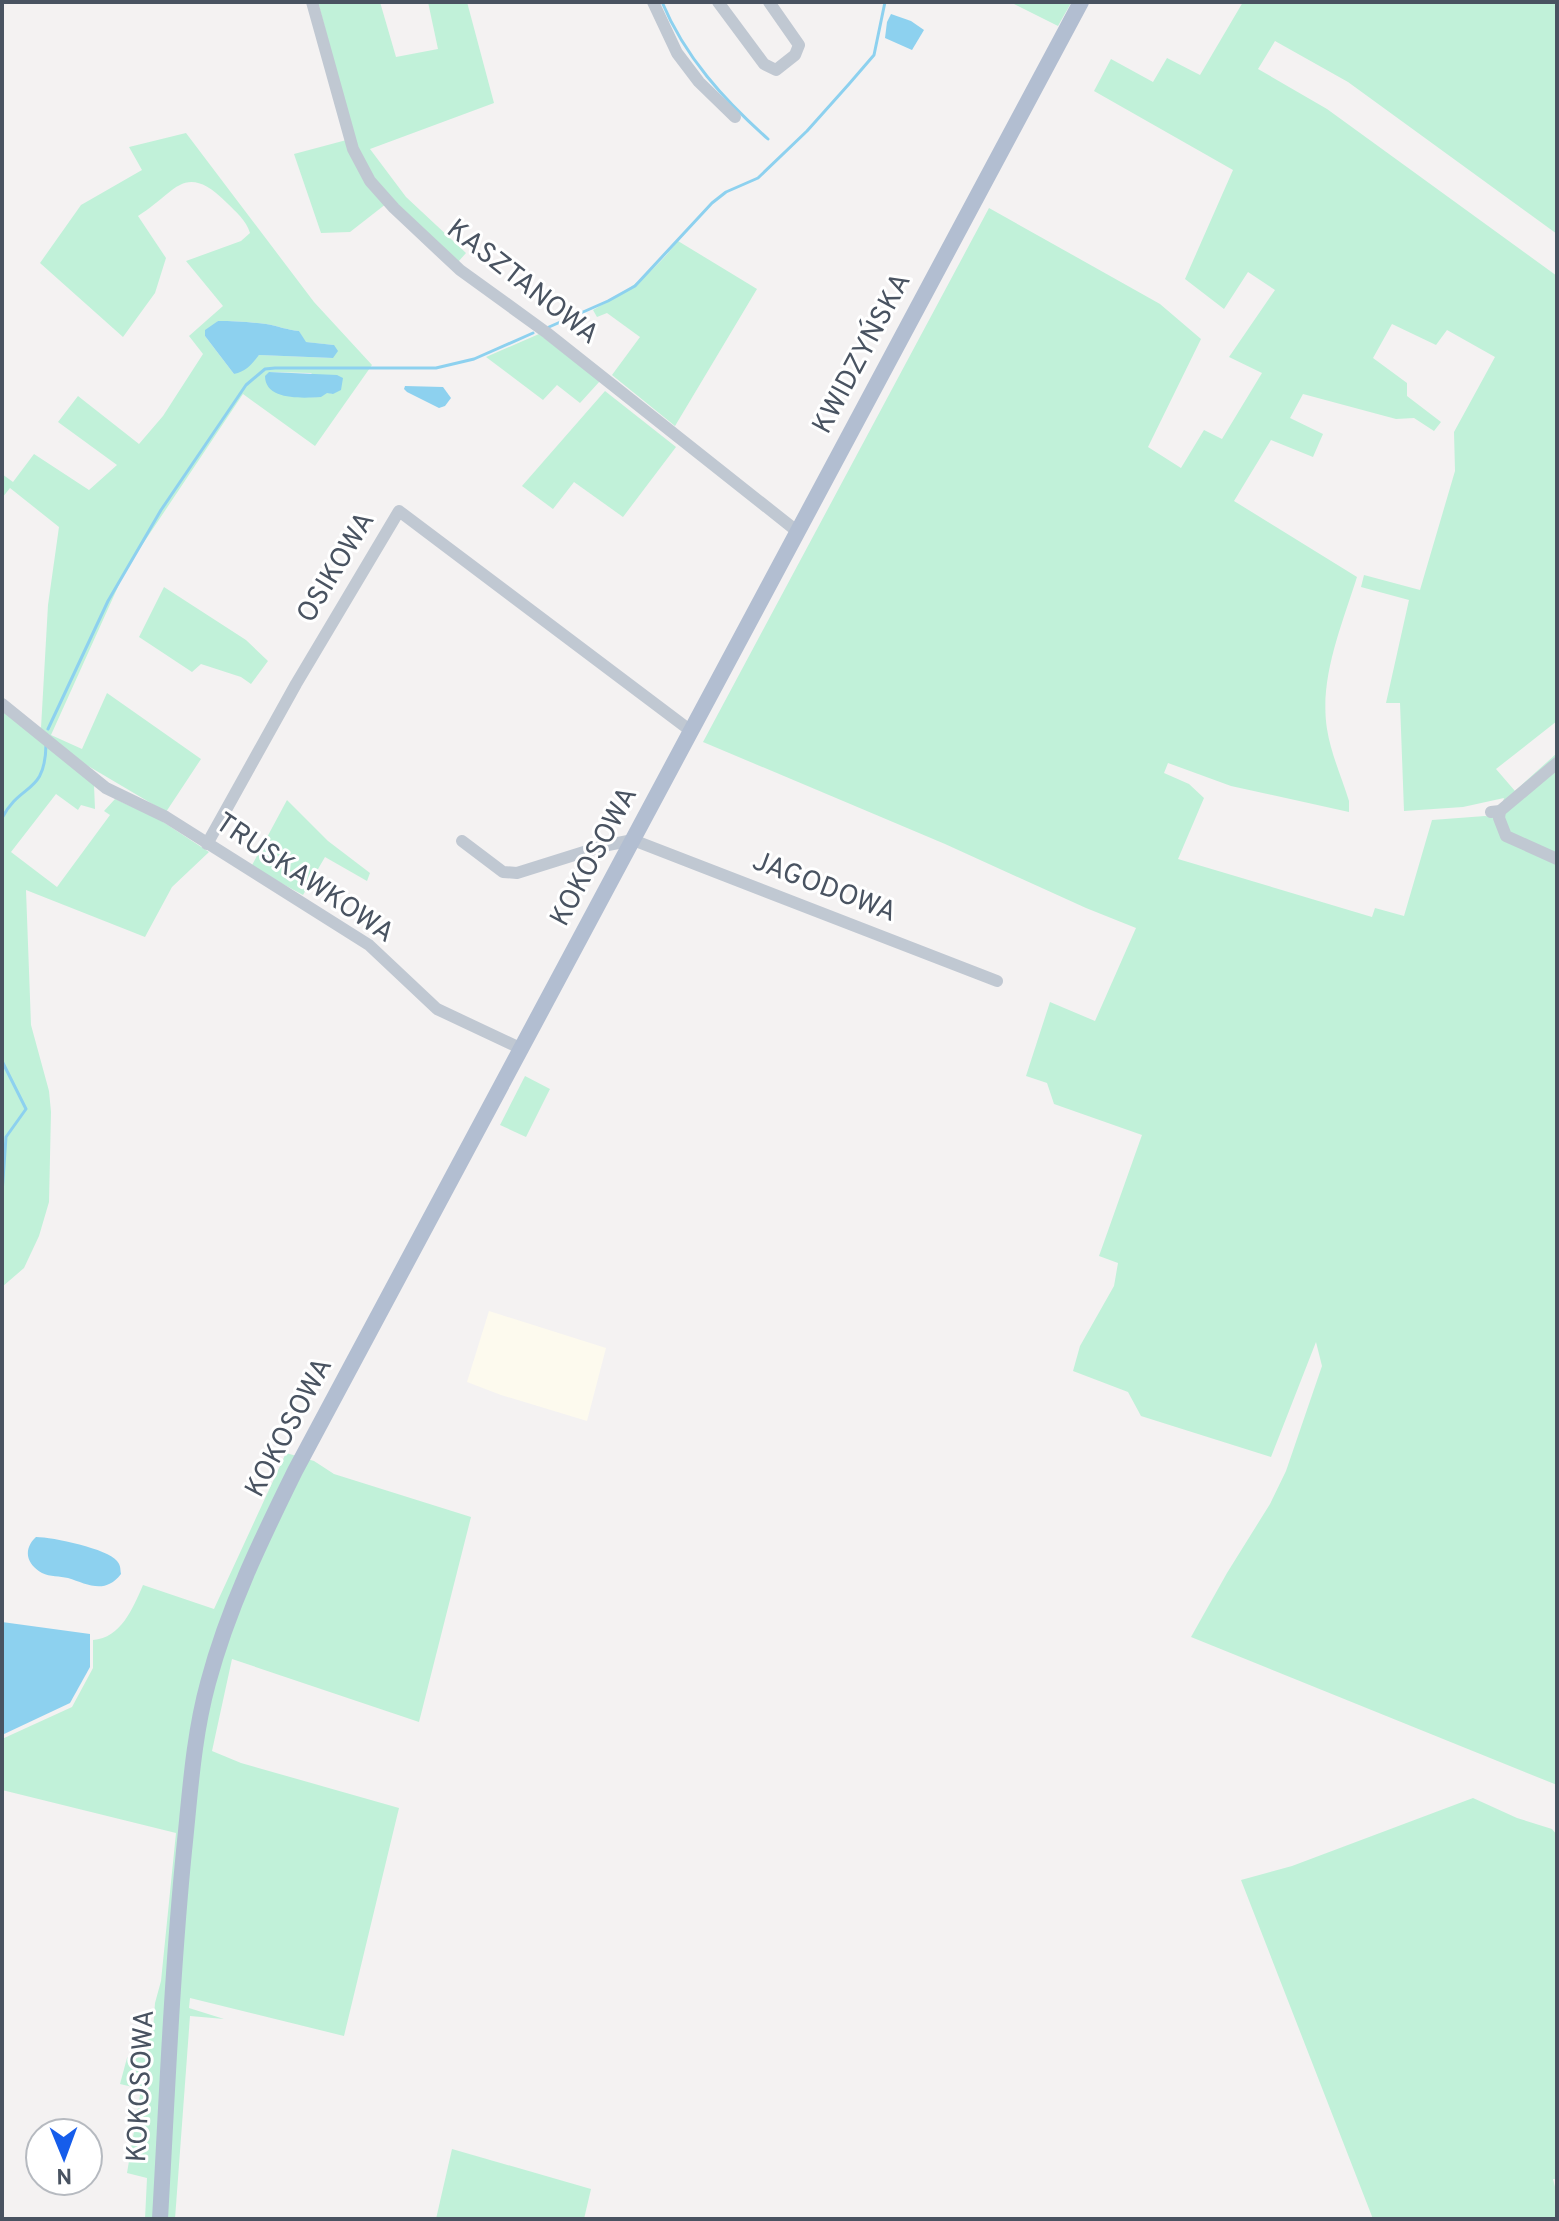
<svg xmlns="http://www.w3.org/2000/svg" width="1559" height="2221" viewBox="0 0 1559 2221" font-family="Overpass,sans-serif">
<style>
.commercial{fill:#fdfaee}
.green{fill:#c1f1d9;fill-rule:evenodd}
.water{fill:#8dd1ef}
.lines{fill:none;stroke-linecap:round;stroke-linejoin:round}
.stream{stroke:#8dd1ef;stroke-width:3}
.minor{stroke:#c0c8d2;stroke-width:12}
.major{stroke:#b2bed1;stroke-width:16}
.labels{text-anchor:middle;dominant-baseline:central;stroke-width:6;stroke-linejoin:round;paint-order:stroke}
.street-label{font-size:28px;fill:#495361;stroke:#fff}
</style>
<rect width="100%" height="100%" fill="#f4f2f2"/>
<!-- commercial -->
<polygon class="commercial" points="489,1311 606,1348 587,1421 501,1395 467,1382"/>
<!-- green -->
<g class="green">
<polygon points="318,2 380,2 396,57 438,49 428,2 467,2 494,103 370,149 406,197 466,253 458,262 391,200 350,232 321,233 294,154 354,138"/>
<polygon points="1010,2 1070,2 1071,3 1058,26"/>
<path d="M 1243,2 L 1557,2 L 1557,234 L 1348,82 L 1275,41 L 1258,69 L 1327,109 L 1557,276 L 1557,721 L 1496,769 L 1515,791 L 1557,753 L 1557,1785 L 1191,1637 L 1227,1573 L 1270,1504 L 1286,1471 L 1322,1366 L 1316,1342 L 1271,1457 L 1141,1416 L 1128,1392 L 1073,1371 L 1080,1346 L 1114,1286 L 1118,1263 L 1099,1256 L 1142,1135 L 1054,1104 L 1047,1083 L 1026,1076 L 1050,1002 L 1095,1021 L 1136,928 L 1086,908 L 945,844 L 703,742 L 989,208 L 1160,304 L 1201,339 L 1148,447 L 1181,468 L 1204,430 L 1222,439 L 1262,373 L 1229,357 L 1275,290 L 1248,272 L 1224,309 L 1185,279 L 1233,170 L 1094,91 L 1111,59 L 1153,82 L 1167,58 L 1200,75 ZM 1392,324 L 1436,345 L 1447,330 L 1495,357 L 1454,432 L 1455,471 L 1420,590 L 1364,575 L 1361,587 L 1409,600 L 1386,703 L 1400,703 L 1404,811 L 1463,807 L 1504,798 L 1498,818 L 1485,816 L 1432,820 L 1404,916 L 1375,908 L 1372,917 L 1178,859 L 1204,798 L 1189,784 L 1164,773 L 1168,763 L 1231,786 L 1349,812 L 1349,801 C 1342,778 1331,754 1327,729 C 1319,678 1342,625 1357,577 L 1234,501 L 1271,440 L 1313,457 L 1323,434 L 1290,418 L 1303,394 L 1396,419 L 1414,418 L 1434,431 L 1441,422 L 1407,396 L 1407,383 L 1373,358 Z"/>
<path d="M 186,133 L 314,302 L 372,365 L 315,446 L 243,394 L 126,569 L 51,735 L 82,749 L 107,693 L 201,759 L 166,812 L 78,760 L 94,785 L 95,809 L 81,805 L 78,810 L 56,794 L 11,852 L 57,887 L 110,815 L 104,811 L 115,799 L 157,818 L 209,852 L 172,887 L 145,937 L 26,890 L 31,1025 L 49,1091 L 51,1112 L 49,1202 L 39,1236 L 24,1268 L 2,1287 L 2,711 L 41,728 L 48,605 L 59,527 L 10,488 L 2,498 L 2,474 L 13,482 L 34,454 L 89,490 L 117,465 L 58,422 L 78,396 L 139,444 L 163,416 L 203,354 L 189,336 L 223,306 L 186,261 L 241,241 L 250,233 C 246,220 236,212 227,203 C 184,160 176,193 138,216 L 166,258 L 155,293 L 123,337 L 40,263 L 81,205 L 142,170 L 129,147 ZM 218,321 C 234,321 250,322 266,324 C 278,326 287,330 299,331 L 305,342 L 334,345 L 333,358 L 259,355 L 234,374 L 205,336 ZM 269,372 L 311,373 L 333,394 L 327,392 C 308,408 285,383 269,372 Z"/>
<path d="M 678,241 L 757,289 L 675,426 L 612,375 L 640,337 L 607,313 L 597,317 L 593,310 C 630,290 652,274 678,241 Z"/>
<polygon points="539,334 600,381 580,403 557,385 543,400 486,357"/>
<polygon points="605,391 676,447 623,517 574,482 553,509 522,486"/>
<polygon points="164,587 246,640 268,661 251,684 241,677 201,664 192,672 139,637"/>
<polygon points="287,800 328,841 370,873 367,881 325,857 303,895 251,867"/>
<polygon points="525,1076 550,1089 526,1137 500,1125"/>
<path d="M 286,1453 L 314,1461 L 334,1474 L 471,1517 L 419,1722 L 232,1659 L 212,1751 L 241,1763 L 399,1808 L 344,2036 L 190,1998 L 189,2008 L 224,2019 L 190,2016 L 175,2219 L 145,2219 L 147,2178 L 127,2173 L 141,2089 L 120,2084 L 127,2058 L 153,2030 L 155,2003 L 161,1981 L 176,1833 L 2,1790 L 2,1739 L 72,1707 L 93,1668 L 93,1640 C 121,1638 133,1608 143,1585 L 214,1609 Z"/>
<polygon points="1473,1798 1517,1818 1552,1829 1557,1835 1557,2179 1553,2179 1557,2195 1557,2219 1373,2219 1241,1880 1292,1866"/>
<polygon points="452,2149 591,2189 584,2219 436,2219"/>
</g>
<!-- water -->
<g class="water">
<polygon points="891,14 911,21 924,30 912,50 885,38 887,22"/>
<path d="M 218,321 C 234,321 250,322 266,324 C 278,326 287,330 299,331 L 306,342 L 334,345 L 338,351 L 333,358 L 259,355 C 251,365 247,371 234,374 L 205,336 L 205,330 Z"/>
<path d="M 269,372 L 337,375 L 343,378 L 341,390 L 333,394 L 327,393 L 321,397 C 304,398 265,401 265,376 Z"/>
<polygon points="405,386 443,387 451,398 445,406 439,408 407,392 404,389"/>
<path d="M 36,1537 C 53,1537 108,1549 117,1561 C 121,1566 120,1568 121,1574 C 105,1595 87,1584 68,1578 C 60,1576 50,1577 42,1573 C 26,1564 23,1549 36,1537 Z"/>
<polygon points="2,1622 90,1634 90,1667 70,1703 2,1735"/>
</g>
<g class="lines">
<!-- stream -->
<g class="stream">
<path d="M 662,2 C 685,57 724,100 768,139"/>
<polyline points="549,327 608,301 635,286 712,203 726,192 758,178 807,131 849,84 874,55 885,2"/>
<polyline points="48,729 108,601 161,510 246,385 265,369 275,368 436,368 474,359 533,333"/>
<path d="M 2,818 C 21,782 45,795 46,745"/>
<polyline points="2,1061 26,1109 6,1137 2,1194"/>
</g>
<!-- minor -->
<g class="minor">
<polyline points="312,2 353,149 370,181 394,208 460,270 547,333 798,532"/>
<polyline points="653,2 677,53 699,82 735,117"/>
<polyline points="718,2 764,64 776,70 795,55 799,45 769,2"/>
<polyline points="2,704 106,788 166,817 369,945 437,1009 522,1049"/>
<polyline points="1500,811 1499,818 1506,836 1557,859"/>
<polyline points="1491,812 1500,811 1557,763"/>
<polyline points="462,841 503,872 517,873 603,846 633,840 997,981"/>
<polyline points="207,844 296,684 399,511 691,731"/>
</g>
<!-- major -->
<path class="major" d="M 160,2219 C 167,2096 172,1973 184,1851 C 190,1795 193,1738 208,1683 C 228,1608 261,1540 295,1471 L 1081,2"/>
</g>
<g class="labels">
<!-- street labels -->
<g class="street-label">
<text transform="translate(522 283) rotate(38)">KASZTANOWA</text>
<text transform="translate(863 354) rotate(-62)">KWIDZYŃSKA</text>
<text transform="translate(337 568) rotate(-59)">OSIKOWA</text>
<text transform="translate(595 857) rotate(-62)">KOKOSOWA</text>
<text transform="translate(304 879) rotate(34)">TRUSKAWKOWA</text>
<text transform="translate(824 888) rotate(21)">JAGODOWA</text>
<text transform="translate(290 1428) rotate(-62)">KOKOSOWA</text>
<text transform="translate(142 2086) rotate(-87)">KOKOSOWA</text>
</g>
</g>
<!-- border -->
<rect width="1559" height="2221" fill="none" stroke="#495361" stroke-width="8"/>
<!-- north arrow -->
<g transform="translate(64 2157) rotate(179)"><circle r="38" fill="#ffffff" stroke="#b6bac0" stroke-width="2"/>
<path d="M0-6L14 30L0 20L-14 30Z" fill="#165deb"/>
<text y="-12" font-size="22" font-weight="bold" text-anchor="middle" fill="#495361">N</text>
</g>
</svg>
